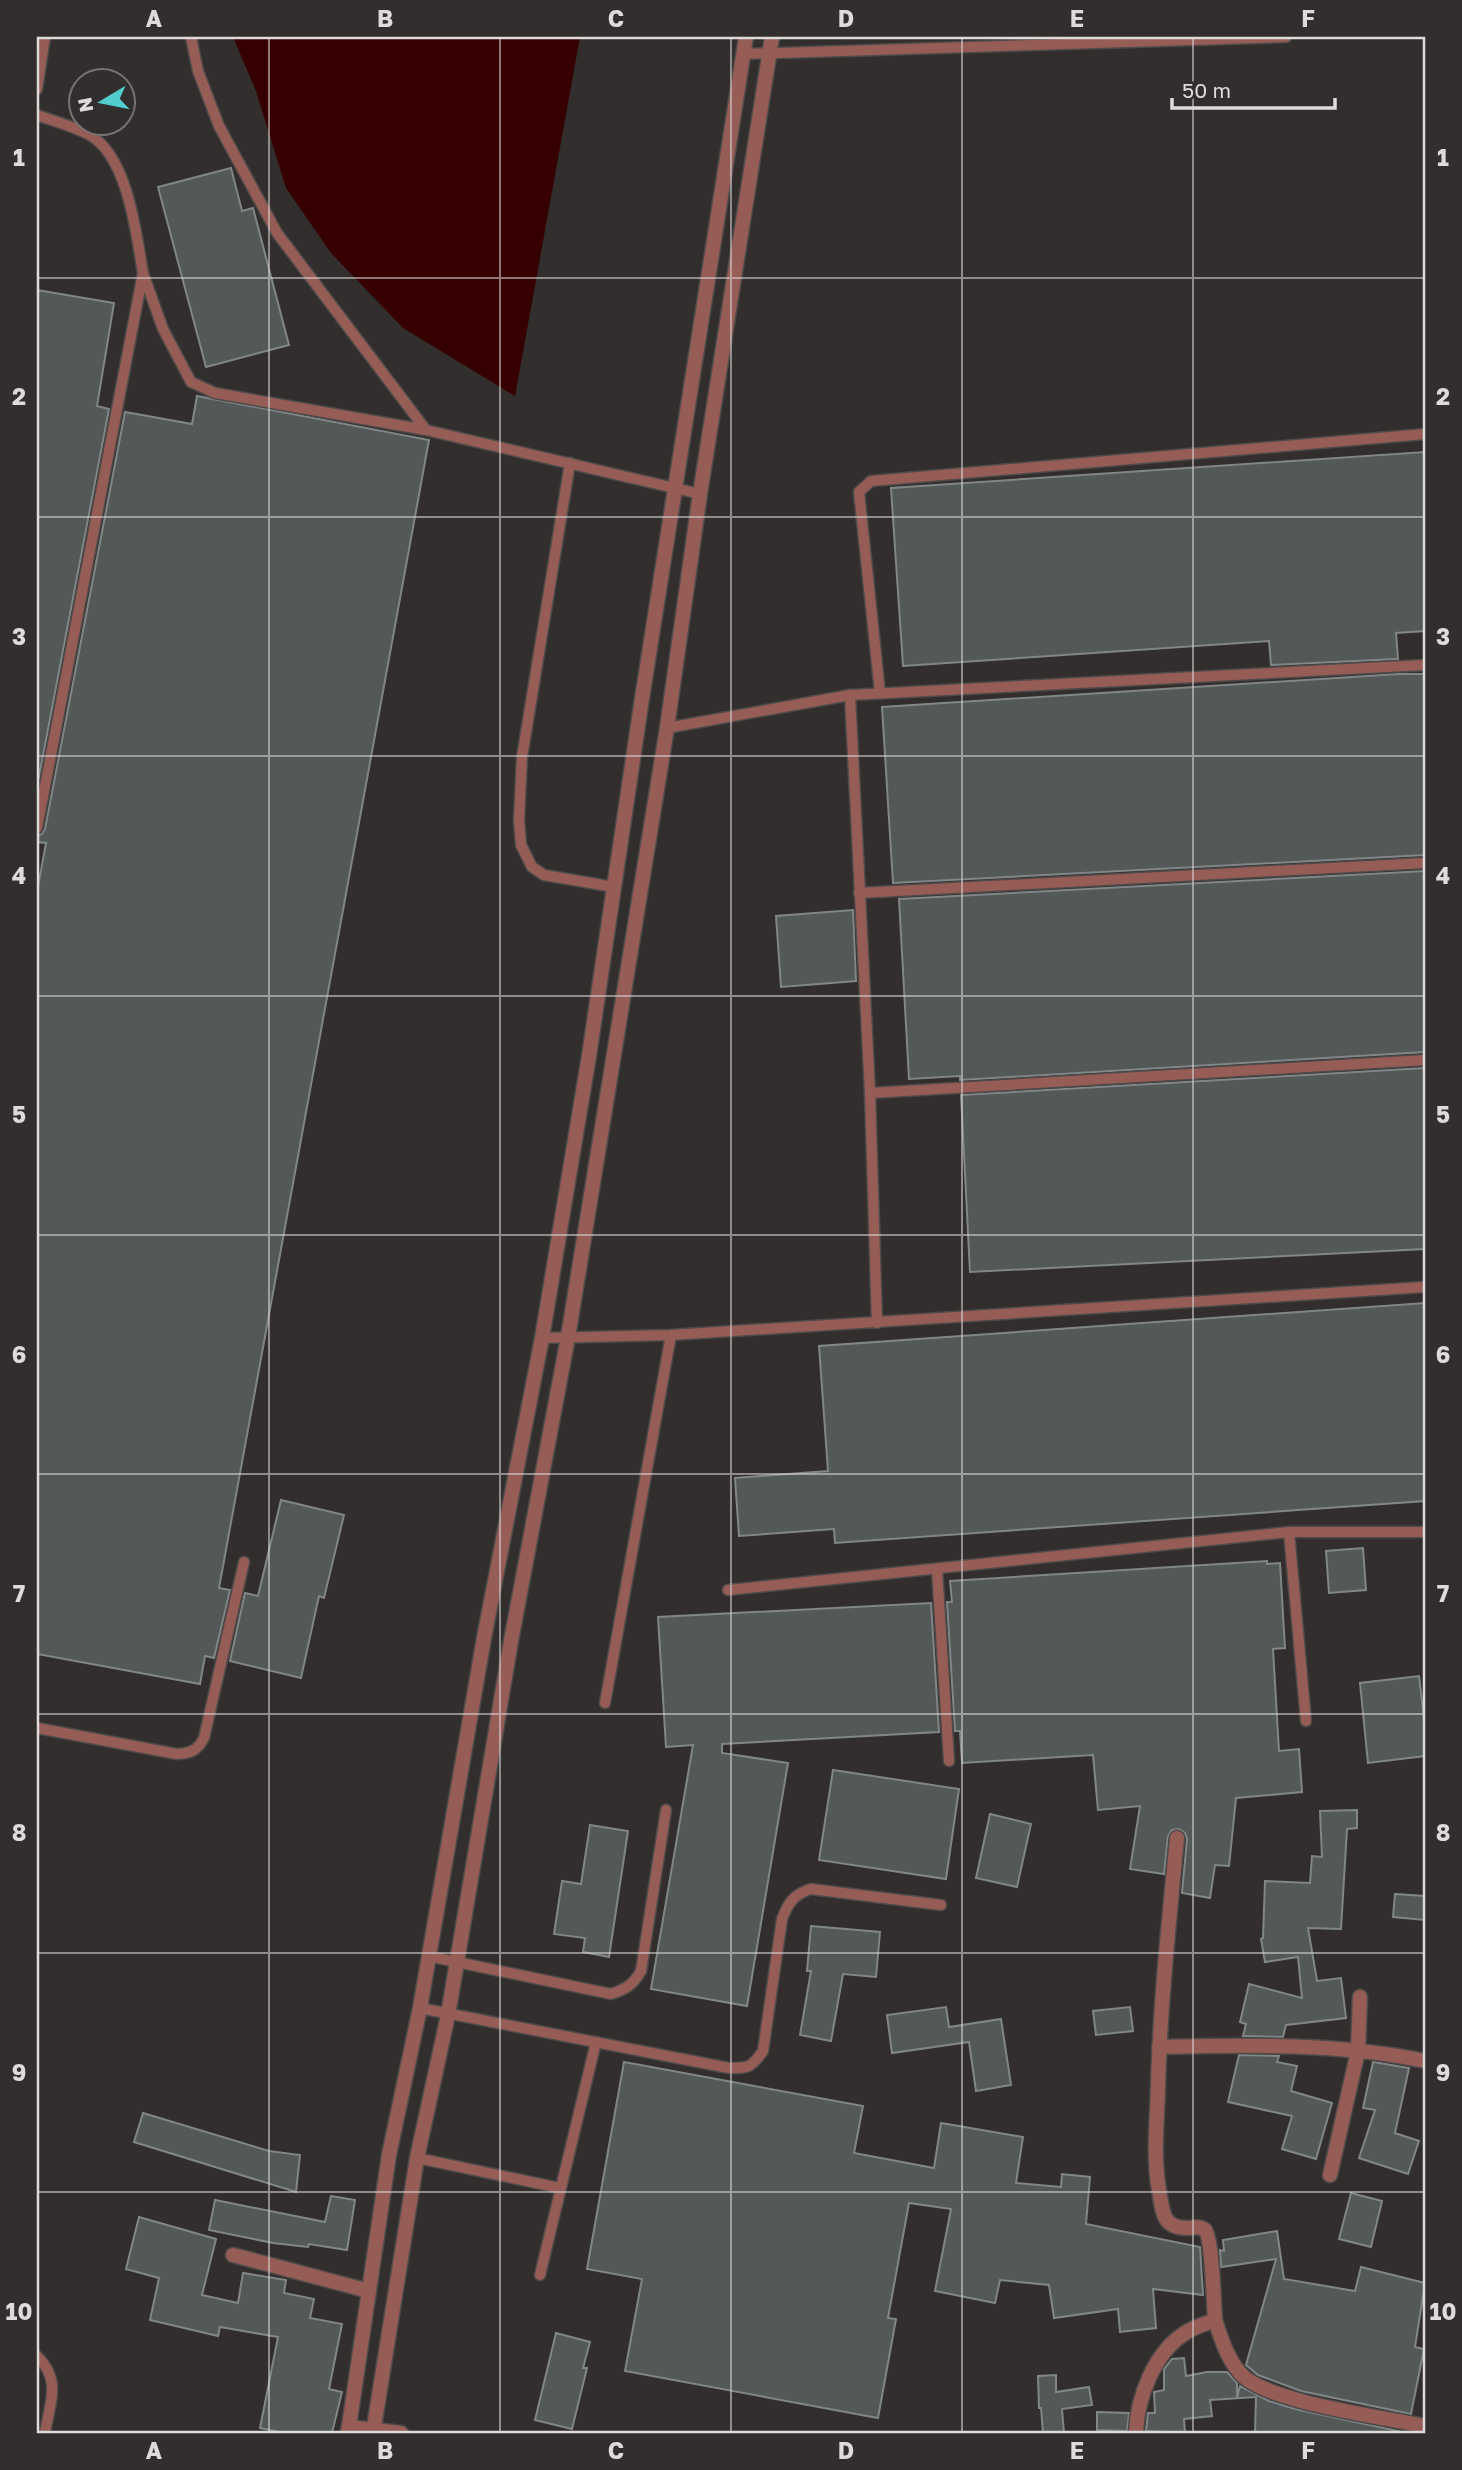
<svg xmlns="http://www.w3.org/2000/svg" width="1462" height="2470" viewBox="0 0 1462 2470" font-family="'Golos Text',sans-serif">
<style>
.water{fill:#360001}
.building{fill:#535858;stroke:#818686;stroke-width:2}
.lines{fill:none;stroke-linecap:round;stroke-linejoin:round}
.service-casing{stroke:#4e4a49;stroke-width:13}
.minor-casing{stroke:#4e4a49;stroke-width:17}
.tertiary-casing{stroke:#4e4a49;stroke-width:17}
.service{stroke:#965c56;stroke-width:10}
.minor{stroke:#965c56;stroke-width:14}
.tertiary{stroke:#965c56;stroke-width:14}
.grid{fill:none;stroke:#dedbdb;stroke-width:2;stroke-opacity:0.55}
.neatline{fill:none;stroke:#dedbdb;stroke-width:2.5}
.grid-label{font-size:23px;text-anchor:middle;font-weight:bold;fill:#dedbdb}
</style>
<rect width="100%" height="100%" fill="#322e2d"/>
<!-- water -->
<polygon class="water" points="233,37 580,37 515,396 403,328 331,253 286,188 256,91"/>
<!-- building -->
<g class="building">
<polygon points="231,168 242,211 253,208 289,345 206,367 158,187"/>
<polygon points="37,290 114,303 97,406 109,409 37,787"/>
<polygon points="197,396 429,440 219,1588 230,1590 214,1658 205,1656 200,1684 37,1654 37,892 46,843 37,842 37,836 42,834 45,829 125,412 192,424"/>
<polygon points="1425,452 1425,631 1396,633 1398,659 1271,665 1269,641 903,666 891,488"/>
<polygon points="1399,674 1425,674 1425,855 893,883 882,707"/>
<polygon points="1425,871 1425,1052 960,1080 960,1076 909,1079 899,899"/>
<polygon points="853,910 856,981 781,987 776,916"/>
<polygon points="1425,1068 1425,1249 970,1272 961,1095"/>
<polygon points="1425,1303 1425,1501 835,1543 834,1529 739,1536 735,1478 828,1471 819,1346"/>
<polygon points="281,1500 344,1515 324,1598 319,1596 301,1678 230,1661 245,1593 258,1596"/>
<polygon points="1363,1548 1366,1590 1329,1593 1326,1551"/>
<polygon points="1267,1561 1267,1564 1280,1563 1285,1648 1273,1649 1279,1751 1299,1749 1302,1792 1236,1798 1229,1866 1215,1865 1210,1898 1182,1893 1187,1839 1185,1833 1179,1829 1172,1830 1168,1836 1164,1874 1130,1869 1140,1806 1098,1810 1093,1755 962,1763 960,1731 955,1731 947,1602 952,1602 950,1581"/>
<polygon points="931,1603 939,1732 722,1744 722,1753 788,1763 747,2006 651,1989 693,1745 666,1747 658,1617"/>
<polygon points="1419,1676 1425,1727 1425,1756 1368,1763 1360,1683"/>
<polygon points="833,1770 959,1789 946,1879 819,1860"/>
<polygon points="1357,1810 1357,1828 1347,1829 1341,1929 1308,1928 1317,1981 1341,1978 1346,2018 1286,2025 1283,2037 1243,2036 1246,2024 1240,2022 1249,1984 1302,1998 1298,1957 1265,1962 1261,1939 1263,1938 1265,1881 1310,1883 1312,1856 1322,1857 1320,1811"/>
<polygon points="990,1814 1031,1824 1017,1887 976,1878"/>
<polygon points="590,1825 628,1831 609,1957 583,1952 585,1938 554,1934 562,1881 581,1884"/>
<polygon points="1395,1894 1425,1896 1425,1920 1393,1917"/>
<polygon points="811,1926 880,1932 876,1977 843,1974 831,2041 800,2035 811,1971 807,1971"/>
<polygon points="946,2007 949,2027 1001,2019 1011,2085 976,2091 969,2042 892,2053 887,2015"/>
<polygon points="1130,2007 1133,2031 1096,2035 1093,2011"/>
<polygon points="1239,2055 1279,2056 1277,2062 1297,2066 1291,2091 1332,2103 1316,2159 1282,2149 1292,2116 1228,2102"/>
<polygon points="624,2062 863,2106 854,2153 934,2168 941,2123 1023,2137 1016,2183 1061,2187 1062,2174 1090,2177 1086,2224 1200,2247 1203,2295 1153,2289 1156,2328 1120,2332 1118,2309 1054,2318 1049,2285 1000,2280 995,2303 935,2291 951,2209 909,2203 888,2318 896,2319 878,2418 625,2371 642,2279 587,2269"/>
<polygon points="1373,2062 1409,2068 1395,2133 1419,2141 1408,2174 1359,2158 1375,2110 1363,2108"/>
<polygon points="143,2113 269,2151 300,2155 296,2192 134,2142"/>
<polygon points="1351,2193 1382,2201 1371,2247 1339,2239"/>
<polygon points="331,2196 355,2200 347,2250 309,2244 308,2247 273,2243 209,2230 215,2200 325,2222"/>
<polygon points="139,2217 216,2239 202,2295 238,2303 243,2273 286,2280 284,2293 314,2299 310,2318 342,2324 329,2389 342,2392 332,2433 285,2433 260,2428 278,2337 220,2327 218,2336 150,2320 159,2278 126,2269"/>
<polygon points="1277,2231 1284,2279 1355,2291 1361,2267 1425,2283 1415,2347 1424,2349 1411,2414 1301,2391 1258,2375 1246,2365 1276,2259 1221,2267 1220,2250 1224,2251 1223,2240"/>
<polygon points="556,2333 590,2342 583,2368 587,2368 572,2429 535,2420"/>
<polygon points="1184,2358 1186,2376 1207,2372 1227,2372 1237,2383 1237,2398 1240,2386 1269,2401 1295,2409 1407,2433 1255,2433 1256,2397 1210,2400 1212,2416 1184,2419 1185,2433 1146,2431 1148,2413 1155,2413 1154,2392 1164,2390 1164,2369 1172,2359"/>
<polygon points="1056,2375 1056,2392 1089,2387 1092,2405 1062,2409 1064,2433 1043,2433 1041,2408 1039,2408 1038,2376"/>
<polygon points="1097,2412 1129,2413 1127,2431 1097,2430"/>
</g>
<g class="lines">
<!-- service casing -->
<g class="service-casing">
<g id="service">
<polyline points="191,37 198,71 219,126 277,233 426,430"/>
<polyline points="743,54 1286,37"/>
<polyline points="37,89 45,37"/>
<path d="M 37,115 C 54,121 72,126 88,134 C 128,155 136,233 143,273 L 37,828"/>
<polyline points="144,276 163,329 191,382 215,393 426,430 700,494"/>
<polyline points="570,463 522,757 519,820 521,845 532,867 544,875 614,887"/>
<polyline points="880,693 859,492 871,481 1425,434"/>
<polyline points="667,728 850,695"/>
<polyline points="859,893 1425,863"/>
<polyline points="870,1093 1425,1060"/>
<polyline points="877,1323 870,1093 850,695 1425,665"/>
<polyline points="542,1338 671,1335 1425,1287"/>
<polyline points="1289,1532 1306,1721"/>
<polyline points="937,1569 949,1761"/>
<polyline points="728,1590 1289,1532 1425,1532"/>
<polyline points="605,1703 671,1335"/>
<path d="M 37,1728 L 177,1754 C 191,1753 197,1751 204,1738 L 244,1562"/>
<path d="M 428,1956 L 611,1994 C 626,1989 633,1985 641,1971 L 666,1810"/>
<path d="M 420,2008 L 729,2068 C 749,2068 751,2068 763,2051 L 782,1919 C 788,1903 794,1894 811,1889 L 941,1905"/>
<polyline points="417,2158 560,2188"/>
<polyline points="540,2275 596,2042"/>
<path d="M 37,2356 C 62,2381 50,2401 45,2433"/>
</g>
</g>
<!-- minor casing -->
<g class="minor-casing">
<g id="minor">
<path d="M 1159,2047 C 1247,2045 1339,2043 1425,2061"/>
<polyline points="1330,2175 1358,2051 1360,1997"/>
<polyline points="233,2255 369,2291"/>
<path d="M 1215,2320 C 1221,2338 1227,2358 1240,2373 C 1264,2402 1383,2417 1424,2426"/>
<polyline points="349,2427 401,2433"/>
<path d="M 1136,2433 C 1137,2398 1154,2353 1185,2333 C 1194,2327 1205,2324 1215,2320 C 1214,2306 1212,2237 1205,2230 C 1201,2227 1195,2227 1190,2228 C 1162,2229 1163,2213 1159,2190 C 1153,2157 1157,2122 1158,2088 C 1160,2005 1169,1922 1177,1838"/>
</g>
</g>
<!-- tertiary casing -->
<g class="tertiary-casing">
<g id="tertiary">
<polyline points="348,2433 389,2155 420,2008 484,1638 542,1338 589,1056 641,705 746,37"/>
<polyline points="373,2433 417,2158 448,2015 511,1641 568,1337 667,728 700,494 772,37"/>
</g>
</g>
<!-- service -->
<use href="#service" class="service"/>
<!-- minor -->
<use href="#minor" class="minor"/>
<!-- tertiary -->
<use href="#tertiary" class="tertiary"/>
</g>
<!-- grid -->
<path class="grid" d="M 269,37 L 269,2433M 500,37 L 500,2433M 731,37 L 731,2433M 962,37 L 962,2433M 1193,37 L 1193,2433M 37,278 L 1425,278M 37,517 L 1425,517M 37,756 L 1425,756M 37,996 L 1425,996M 37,1235 L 1425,1235M 37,1474 L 1425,1474M 37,1714 L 1425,1714M 37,1953 L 1425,1953M 37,2192 L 1425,2192"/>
<!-- border -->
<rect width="1462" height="2470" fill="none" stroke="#322e2d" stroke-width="77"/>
<!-- north arrow -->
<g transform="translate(102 102) rotate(260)"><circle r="33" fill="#322e2d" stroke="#777373" stroke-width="2"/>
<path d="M0-5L12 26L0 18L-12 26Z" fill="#52cdce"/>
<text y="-10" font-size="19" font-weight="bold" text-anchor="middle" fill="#dedbdb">N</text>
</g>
<!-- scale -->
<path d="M1172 98v10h163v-10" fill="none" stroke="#dedbdb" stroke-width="3.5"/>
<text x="1182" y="98" font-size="21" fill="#dedbdb" stroke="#322e2d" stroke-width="5" paint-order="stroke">50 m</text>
<rect x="38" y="38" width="1386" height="2394" class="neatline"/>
<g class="grid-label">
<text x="154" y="27">A</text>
<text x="385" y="27">B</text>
<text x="616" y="27">C</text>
<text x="846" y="27">D</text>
<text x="1077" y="27">E</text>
<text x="1308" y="27">F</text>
<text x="19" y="166">1</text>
<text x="1443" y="166">1</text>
<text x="19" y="405">2</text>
<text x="1443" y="405">2</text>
<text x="19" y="645">3</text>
<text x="1443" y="645">3</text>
<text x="19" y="884">4</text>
<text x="1443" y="884">4</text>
<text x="19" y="1123">5</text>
<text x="1443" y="1123">5</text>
<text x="19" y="1363">6</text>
<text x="1443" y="1363">6</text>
<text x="19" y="1602">7</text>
<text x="1443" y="1602">7</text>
<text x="19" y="1841">8</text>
<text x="1443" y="1841">8</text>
<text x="19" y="2081">9</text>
<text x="1443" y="2081">9</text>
<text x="19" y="2320">10</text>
<text x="1443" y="2320">10</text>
<text x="154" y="2459">A</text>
<text x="385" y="2459">B</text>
<text x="616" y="2459">C</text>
<text x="846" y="2459">D</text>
<text x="1077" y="2459">E</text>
<text x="1308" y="2459">F</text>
</g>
</svg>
